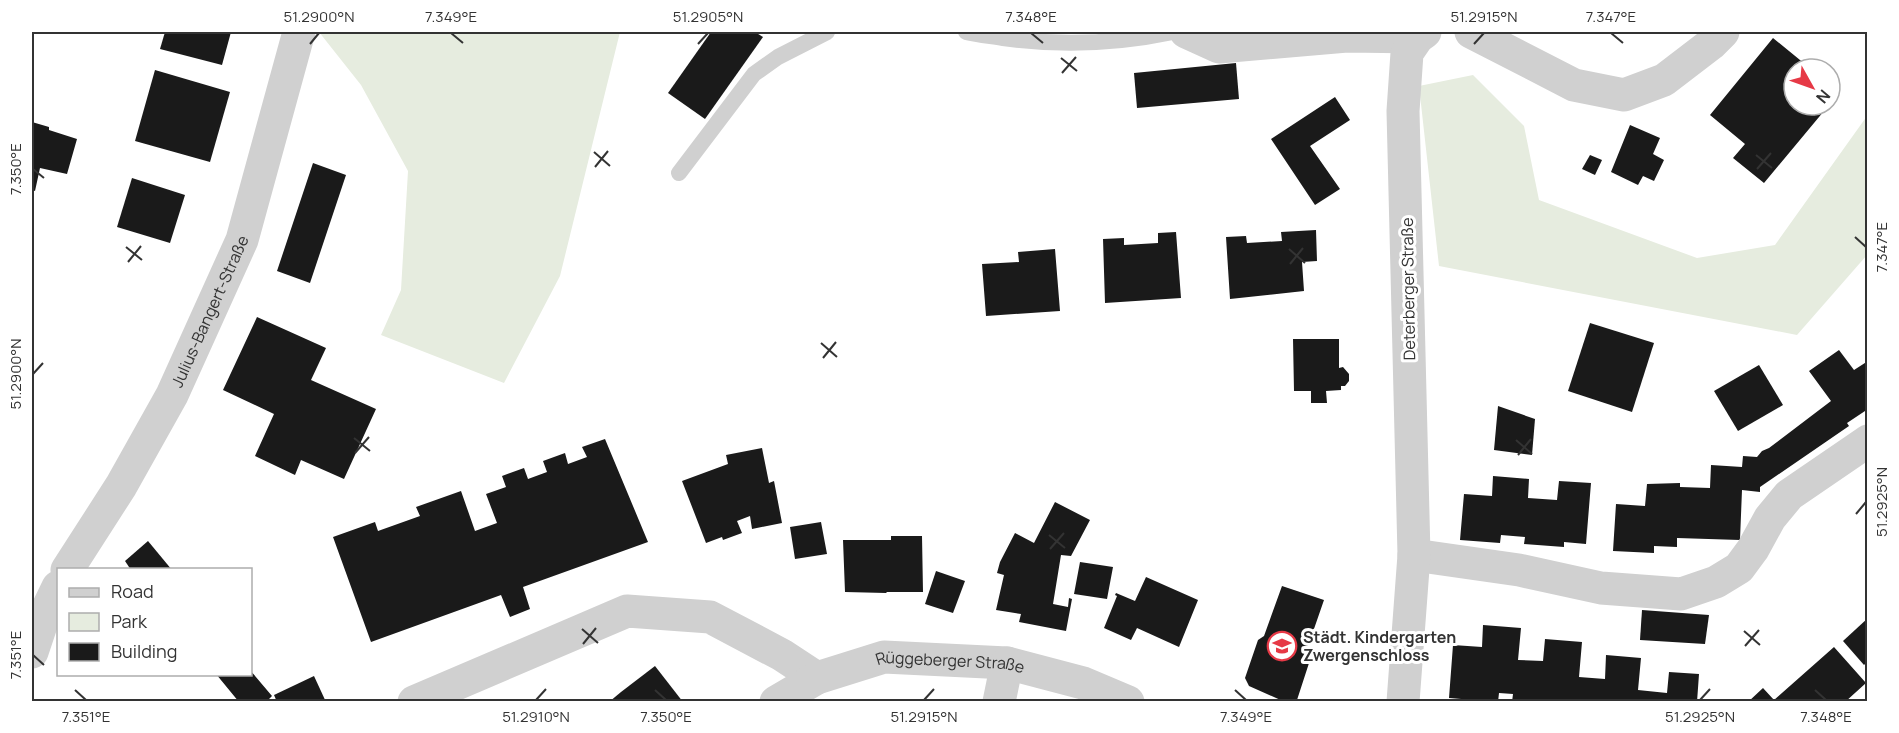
<svg xmlns="http://www.w3.org/2000/svg" width="1899" height="733" viewBox="0 0 1899 733" font-family="Manrope,sans-serif">
<style>
.green{fill:#e6ecdf}
.building{fill:#1a1a1a}
.lines{fill:none;stroke-linecap:round;stroke-linejoin:round}
.service{stroke:#d0d0d0;stroke-width:16}
.minor{stroke:#d0d0d0;stroke-width:33}
.ticks{fill:none;stroke:#333;stroke-width:2}
.labels{text-anchor:middle;dominant-baseline:central;stroke-width:6;stroke-linejoin:round;paint-order:stroke}
.street-label{font-size:16px;fill:#333;stroke:#fff}
.poi-label{font-size:16px;font-weight:bold;fill:#333;stroke:#fff;text-anchor:start}
.neatline{fill:none;stroke:#333;stroke-width:2}
.ticks-label{font-size:15px;text-anchor:middle;fill:#333}
</style>
<rect width="100%" height="100%" fill="#fff"/>
<!-- green -->
<g class="green">
<polygon points="319,32 620,32 560,276 504,383 381,335 401,290 408,171 361,85"/>
<polygon points="1473,75 1524,126 1539,200 1697,258 1775,245 1867,116 1867,255 1797,335 1439,266 1419,86"/>
</g>
<!-- building -->
<g class="building">
<polygon points="165,32 231,32 222,65 160,49"/>
<polygon points="711,32 755,32 763,37 705,119 668,93"/>
<polygon points="1773,38 1811,69 1794,69 1794,105 1829,105 1764,183 1733,158 1745,144 1710,115"/>
<polygon points="1236,63 1239,99 1137,108 1134,73"/>
<polygon points="155,70 230,92 210,162 135,141"/>
<polygon points="1830,84 1840,92 1830,104"/>
<polygon points="1335,97 1350,120 1310,146 1340,189 1315,205 1271,139"/>
<polygon points="32,122 49,127 49,130 77,139 67,174 40,168 35,191 32,190"/>
<polygon points="1630,125 1660,138 1653,154 1664,160 1654,181 1643,176 1638,185 1611,172"/>
<polygon points="1590,155 1602,160 1595,175 1582,169"/>
<polygon points="313,163 346,175 310,283 277,271"/>
<polygon points="132,178 185,195 170,243 117,227"/>
<polygon points="1316,230 1317,261 1302,262 1304,291 1230,299 1226,237 1246,236 1247,243 1282,241 1281,232"/>
<polygon points="1176,232 1181,298 1105,303 1103,239 1124,238 1124,245 1158,243 1158,233"/>
<polygon points="1055,249 1060,311 986,316 982,264 1019,262 1018,252"/>
<polygon points="257,317 326,348 311,380 376,409 344,479 301,460 295,475 255,456 274,414 223,390"/>
<polygon points="1590,323 1654,343 1632,412 1568,391"/>
<polygon points="1293,339 1339,339 1339,368 1343,367 1349,374 1349,381 1345,386 1341,386 1341,390 1326,391 1327,403 1311,403 1311,391 1294,391"/>
<polygon points="1839,350 1854,370 1868,361 1868,414 1865,411 1847,423 1849,426 1760,487 1760,492 1742,490 1740,540 1677,538 1677,547 1654,546 1654,553 1613,551 1616,504 1645,506 1647,484 1680,483 1680,487 1710,488 1711,465 1742,467 1743,456 1757,457 1762,451 1769,448 1831,401 1809,371"/>
<polygon points="1759,365 1783,405 1738,431 1714,391"/>
<polygon points="1498,406 1535,419 1532,455 1494,450"/>
<polygon points="605,439 648,542 523,587 530,609 510,617 501,595 371,642 333,537 375,522 378,531 420,516 416,507 461,491 475,531 497,523 486,494 506,487 502,476 524,468 528,479 547,472 543,461 565,453 568,464 587,457 582,447"/>
<polygon points="762,448 769,483 774,481 782,523 752,529 750,516 737,521 742,533 723,540 722,537 706,543 682,481 728,464 726,455"/>
<polygon points="1493,476 1529,479 1528,498 1557,500 1559,481 1591,483 1586,544 1564,542 1564,547 1524,544 1525,537 1501,535 1500,543 1460,540 1464,494 1492,496"/>
<polygon points="1055,502 1090,520 1071,556 1061,555 1053,604 1068,607 1069,598 1072,599 1066,631 1019,622 1021,614 996,610 1004,575 997,573 1000,562 1015,533 1034,543"/>
<polygon points="821,522 827,554 795,559 790,527"/>
<polygon points="891,536 922,536 923,592 887,592 886,593 845,592 843,540 891,540"/>
<polygon points="148,541 172,570 131,570 125,561"/>
<polygon points="1080,562 1113,567 1107,599 1074,594"/>
<polygon points="936,571 965,581 953,613 925,604"/>
<polygon points="1146,577 1198,600 1179,647 1137,628 1131,640 1104,628 1117,596 1115,595 1116,593 1135,601"/>
<polygon points="1282,586 1324,600 1306,652 1310,660 1297,700 1294,702 1285,702 1249,686 1245,678 1258,640 1264,636"/>
<polygon points="1642,610 1709,615 1705,644 1640,640"/>
<polygon points="1868,618 1868,661 1864,665 1843,641"/>
<polygon points="1483,625 1521,628 1518,660 1543,661 1545,639 1582,642 1579,677 1605,679 1606,655 1641,658 1638,690 1667,693 1669,672 1699,674 1697,702 1512,702 1513,694 1499,693 1498,702 1449,698 1453,645 1482,647"/>
<polygon points="1834,647 1866,683 1845,702 1748,702 1763,688 1774,700"/>
<polygon points="655,666 683,702 609,702 621,692"/>
<polygon points="250,670 272,696 266,702 239,702 216,674 250,674"/>
<polygon points="314,676 326,702 277,702 274,695"/>
</g>
<g class="lines">
<!-- service -->
<g class="service">
<path d="M 966,32 C 978,35 991,36 1003,38 C 1060,46 1116,44 1173,32"/>
<polyline points="679,173 754,74 778,57 827,32"/>
</g>
<!-- minor -->
<g class="minor">
<polyline points="1186,32 1219,47 1347,36 1418,37"/>
<polyline points="1471,32 1574,85 1624,95 1664,80 1711,44 1723,32"/>
<polyline points="1414,555 1519,570 1601,588 1681,594 1716,582 1739,568 1753,549 1770,518 1789,495 1868,441"/>
<path id="s1" d="M 67,570 L 121,486 L 172,395 L 242,240 L 299,32"/>
<polyline points="32,652 44,616 58,587"/>
<polyline points="414,702 627,611 710,617 782,655 817,678"/>
<path id="s2" d="M 776,702 L 817,678 L 884,657 L 1007,663 L 1083,683 L 1128,702"/>
<polyline points="999,702 1007,663"/>
<polyline points="1403,702 1414,555 1403,111 1407,53 1418,37 1425,32"/>
</g>
</g>
<!-- ticks -->
<path class="ticks" d="M 451,33 L 463,43M 1031,33 L 1043,43M 1611,33 L 1623,43M 310,44 L 319,33M 698,44 L 708,33M 1474,44 L 1484,33M 1061,58 L 1077,71M 1062,73 L 1076,57M 594,152 L 610,166M 1756,155 L 1772,168M 595,167 L 608,151M 33,169 L 44,178M 1757,169 L 1771,153M 1855,237 L 1866,247M 126,247 L 142,260M 1289,249 L 1305,263M 128,262 L 141,246M 1290,264 L 1303,248M 821,343 L 837,357M 823,358 L 836,342M 33,374 L 43,363M 354,438 L 370,451M 1516,440 L 1532,454M 355,453 L 369,437M 1518,455 L 1531,439M 1856,514 L 1866,502M 1049,535 L 1065,548M 1050,549 L 1064,533M 582,629 L 598,643M 1744,631 L 1760,645M 583,644 L 596,628M 1745,646 L 1759,630M 33,655 L 44,665M 75,690 L 86,700M 655,690 L 666,700M 1235,690 L 1246,700M 1815,690 L 1826,700M 536,700 L 546,689M 924,700 L 934,689M 1700,700 L 1710,689"/>
<!-- icons -->
<defs>
<g id="school-ring" transform="scale(1.5)"><circle r="9.5" fill="#fff" stroke="#e63946" stroke-width="1.5"/><path d="M0-5L7-2L0 1L-7-2ZM-4 1L0 2.5L4 1V4Q0 6-4 4Z" fill="#e63946"/></g>
</defs>
<g fill-rule="evenodd">
<use href="#school-ring" x="1282" y="646"/>
</g>
<g class="labels">
<!-- street labels -->
<g class="street-label">
<text transform="translate(1408 289) rotate(-91)">Deterberger Straße</text>
<text stroke="none"><textPath href="#s1" startOffset="296">Julius-Bangert-Straße</textPath></text>
<text stroke="none"><textPath href="#s2" startOffset="184">Rüggeberger Straße</textPath></text>
</g>
<!-- poi labels -->
<g class="poi-label">
<text x="1303" y="637">Städt. Kindergarten<tspan x="1303" dy="18">Zwergenschloss</tspan></text>
</g>
</g>
<!-- border -->
<rect width="1899" height="733" fill="none" stroke="#ffffff" stroke-width="66"/>
<!-- legend -->
<rect x="57" y="568" width="195" height="108" fill="#ffffff" stroke="#adadad" stroke-width="1.5"/>
<rect x="69" y="588" width="30" height="9" fill="#d0d0d0" stroke="#adadad" stroke-width="1.5"/>
<text x="111" y="598" font-size="18" fill="#333333">Road</text>
<rect x="69" y="613" width="30" height="18" fill="#e6ecdf" stroke="#adadad" stroke-width="1.5"/>
<text x="111" y="628" font-size="18" fill="#333333">Park</text>
<rect x="69" y="643" width="30" height="18" fill="#1a1a1a" stroke="#adadad" stroke-width="1.5"/>
<text x="111" y="658" font-size="18" fill="#333333">Building</text>
<!-- north arrow -->
<g transform="translate(1812 87) rotate(130)"><circle r="28" fill="#ffffff" stroke="#adadad" stroke-width="1.5"/>
<path d="M0-4.5L10 22L0 15L-10 22Z" fill="#e63946"/>
<text y="-9" font-size="16" font-weight="bold" text-anchor="middle" fill="#333333">N</text>
</g>
<rect x="33" y="33" width="1833" height="667" class="neatline"/>
<g class="ticks-label">
<text x="319" y="22">51.2900°N</text>
<text x="451" y="22">7.349°E</text>
<text x="708" y="22">51.2905°N</text>
<text x="1031" y="22">7.348°E</text>
<text x="1484" y="22">51.2915°N</text>
<text x="1611" y="22">7.347°E</text>
<text transform="translate(16 169) rotate(-90)" y="5">7.350°E</text>
<text transform="translate(1882 247) rotate(-90)" y="5">7.347°E</text>
<text transform="translate(16 374) rotate(-90)" y="5">51.2900°N</text>
<text transform="translate(1882 502) rotate(-90)" y="5">51.2925°N</text>
<text transform="translate(16 655) rotate(-90)" y="5">7.351°E</text>
<text x="86" y="722">7.351°E</text>
<text x="536" y="722">51.2910°N</text>
<text x="666" y="722">7.350°E</text>
<text x="924" y="722">51.2915°N</text>
<text x="1246" y="722">7.349°E</text>
<text x="1700" y="722">51.2925°N</text>
<text x="1826" y="722">7.348°E</text>
</g>
</svg>
